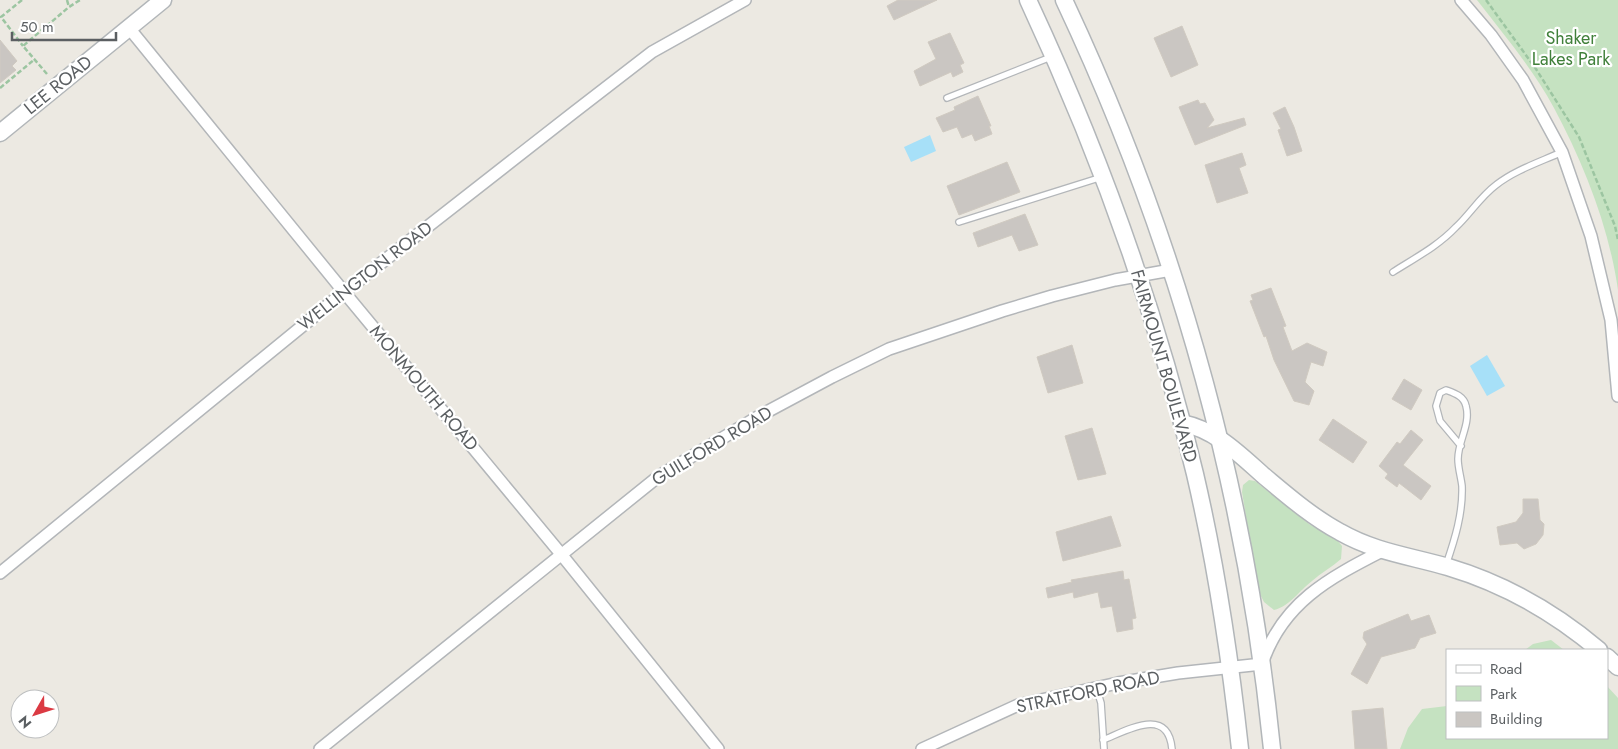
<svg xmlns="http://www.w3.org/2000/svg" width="1618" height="749" viewBox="0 0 1618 749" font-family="Jost,sans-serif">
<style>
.green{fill:#c5e2c1}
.water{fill:#a7e0f8}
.building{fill:#cac6c2;stroke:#d0cac1}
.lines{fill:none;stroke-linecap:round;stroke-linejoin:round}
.service-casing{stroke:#b3b6b9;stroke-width:8}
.minor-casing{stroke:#b3b6b9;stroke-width:14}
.secondary-casing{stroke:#b2b6b9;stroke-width:19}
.path{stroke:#9cc5a1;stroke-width:2.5;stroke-dasharray:5 2.5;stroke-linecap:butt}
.service{stroke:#fff;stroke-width:5.5}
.minor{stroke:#fff;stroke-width:11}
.secondary{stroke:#fff;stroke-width:16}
.labels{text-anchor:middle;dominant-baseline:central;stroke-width:4.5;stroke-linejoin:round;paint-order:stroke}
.park-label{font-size:18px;fill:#41803b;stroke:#fff}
.street-label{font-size:18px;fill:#5b5f62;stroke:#fff}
</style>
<rect width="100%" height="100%" fill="#ece9e2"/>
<!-- green -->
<g class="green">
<path d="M 1477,0 L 1618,0 L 1618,290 C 1609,227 1584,164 1554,108 C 1533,69 1504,35 1477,0 Z"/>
<path d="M 1249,480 L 1255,481 L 1309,524 L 1337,540 L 1342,546 L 1341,559 C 1332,567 1321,573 1312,581 C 1299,591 1290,606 1274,610 L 1264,602 L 1258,590 L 1242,492 L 1243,485 Z"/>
<polygon points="1551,640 1564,650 1525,650 1533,644"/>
<polygon points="1607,686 1618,698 1618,749 1400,749 1408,728 1422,709 1447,706 1447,738 1607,738"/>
</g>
<!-- water -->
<g class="water">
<polygon points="930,135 936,151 911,162 904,147"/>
<polygon points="1487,355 1505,386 1487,396 1470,366"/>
</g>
<!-- building -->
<g class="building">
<polygon points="898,0 937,0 894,20 887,6"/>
<polygon points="1182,26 1198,65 1171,77 1154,38"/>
<polygon points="950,33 964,63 960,65 963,72 953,77 951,72 920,86 914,71 936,59 928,42"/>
<polygon points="0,40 17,61 12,66 16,70 0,83"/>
<polygon points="978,96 991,126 989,126 992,134 975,141 972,134 962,138 957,127 943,132 936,118 955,110 954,107"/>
<polygon points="1198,100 1200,104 1205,103 1214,120 1207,128 1244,118 1246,125 1195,145 1179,107"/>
<polygon points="1285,107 1294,127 1302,151 1287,156 1278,130 1281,129 1273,113"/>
<polygon points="1242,153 1246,165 1239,168 1248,193 1217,203 1205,165"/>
<polygon points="1007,162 1020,192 959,215 947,186"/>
<polygon points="1025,214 1038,245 1019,251 1012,235 978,247 973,233"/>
<polygon points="1271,288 1286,326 1283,327 1292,351 1307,343 1327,352 1323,366 1311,362 1305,382 1314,391 1309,405 1294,401 1274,360 1266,336 1264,337 1250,301 1253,300 1251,295"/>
<polygon points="1072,345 1083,383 1048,393 1037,357"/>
<polygon points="1404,379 1422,390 1411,410 1392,399"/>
<polygon points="1333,419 1367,442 1353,463 1319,440"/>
<polygon points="1092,428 1106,474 1078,480 1065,436"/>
<polygon points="1411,430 1423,440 1403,465 1431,486 1421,500 1399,483 1397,487 1385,478 1388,474 1379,466 1397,442 1400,444"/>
<polygon points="1523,499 1538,499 1540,520 1544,524 1543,535 1536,544 1524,549 1517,543 1500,545 1497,527 1516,522 1523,513"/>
<polygon points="1111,516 1121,546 1063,561 1056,532"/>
<polygon points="1123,571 1124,580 1129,579 1136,618 1132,619 1133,629 1117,632 1112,606 1101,608 1098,592 1074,598 1073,592 1048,598 1046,588 1072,582 1071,580"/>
<polygon points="1408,614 1411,621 1429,615 1436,633 1420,638 1415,648 1381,657 1367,684 1351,674 1367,644 1363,638 1364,632"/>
<polygon points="1383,708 1387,749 1355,749 1352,711"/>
</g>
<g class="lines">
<!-- service casing -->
<g class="service-casing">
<g id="service">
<polyline points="947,98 1051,57"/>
<polyline points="959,222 1102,177"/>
<path d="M 1393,272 C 1415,258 1438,246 1456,227 C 1470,214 1480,197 1496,185 C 1515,170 1540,162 1562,152"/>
<path d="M 1446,565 C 1455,539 1463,513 1462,486 C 1461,477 1458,468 1458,459 C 1458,441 1471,424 1466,406 C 1464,396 1454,393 1446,390 L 1440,393 L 1436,406 L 1440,421 L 1461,446"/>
<polyline points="1096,687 1101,703 1104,749"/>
<path d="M 1103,740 C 1128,730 1168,706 1172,749"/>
</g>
</g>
<!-- minor casing -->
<g class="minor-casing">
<g id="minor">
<polyline points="1461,0 1491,35 1523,80 1562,152 1591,236 1611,320 1618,396"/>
<polyline points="129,28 344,292 561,554 718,749"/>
<polyline points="0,573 344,292 573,113 652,52 745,0"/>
<polyline points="320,749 659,476 761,415 832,377 889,349 1002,311 1052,296 1115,280 1171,270"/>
<path d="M 922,749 L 1018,705 L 1118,683 L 1178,673 L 1262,664 C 1282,603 1329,578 1382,551"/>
</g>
</g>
<!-- secondary casing -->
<g class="secondary-casing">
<g id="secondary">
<path d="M 1028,0 C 1099,152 1156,310 1195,474 C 1216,564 1230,657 1240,749"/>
<path d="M 1064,0 C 1175,236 1246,489 1272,749"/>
<polyline points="0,133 163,0"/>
<path d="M 1182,423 C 1216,430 1239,454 1264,476 C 1288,496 1312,517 1340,532 C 1375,552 1410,556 1448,567 C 1505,584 1554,612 1599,650"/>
<polyline points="1607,657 1618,667"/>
</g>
</g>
<!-- path -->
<g class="path">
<polyline points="22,0 1,17 23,46"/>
<polyline points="67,0 69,7"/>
<polyline points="1486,0 1536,69 1579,137 1615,226 1618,240"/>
<polyline points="47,74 23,46 69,7 80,0"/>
<polyline points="0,88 35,59"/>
</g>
<!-- service -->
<use href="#service" class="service"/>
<!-- minor -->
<use href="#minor" class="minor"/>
<!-- secondary -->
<use href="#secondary" class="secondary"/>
</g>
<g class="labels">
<!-- park labels -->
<g class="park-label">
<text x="1571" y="38">Shaker<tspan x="1571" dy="21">Lakes Park</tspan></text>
</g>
<!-- street labels -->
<g class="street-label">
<text transform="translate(58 85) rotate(-39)">LEE ROAD</text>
<text transform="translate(365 276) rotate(-38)">WELLINGTON ROAD</text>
<text transform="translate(1164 366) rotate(74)">FAIRMOUNT BOULEVARD</text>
<text transform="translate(424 388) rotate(50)">MONMOUTH ROAD</text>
<text transform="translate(712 446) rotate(-31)">GUILFORD ROAD</text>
<text transform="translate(1088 692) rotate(-12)">STRATFORD ROAD</text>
</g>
</g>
<!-- legend -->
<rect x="1446" y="649" width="162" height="90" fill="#ffffff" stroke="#bdbfc0"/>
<rect x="1456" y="665" width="25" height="8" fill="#ffffff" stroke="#bdbfc0"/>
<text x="1490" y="674" font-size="15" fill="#5b5f62">Road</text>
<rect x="1456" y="686" width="25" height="15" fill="#c5e2c1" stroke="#bdbfc0"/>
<text x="1490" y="699" font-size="15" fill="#5b5f62">Park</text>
<rect x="1456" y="712" width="25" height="15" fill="#cac6c2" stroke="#bdbfc0"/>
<text x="1490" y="724" font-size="15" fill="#5b5f62">Building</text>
<!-- north arrow -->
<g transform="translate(35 714) rotate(231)"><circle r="24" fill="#ffffff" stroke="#bdbfc0"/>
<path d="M0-4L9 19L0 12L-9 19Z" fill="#db3a43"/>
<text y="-8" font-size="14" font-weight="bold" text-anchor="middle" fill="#5b5f62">N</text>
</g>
<!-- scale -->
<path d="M12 32v8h104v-8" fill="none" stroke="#5b5f62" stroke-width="2.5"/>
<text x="20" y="32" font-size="15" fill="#5b5f62" stroke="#ffffff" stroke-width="4" paint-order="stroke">50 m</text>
</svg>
